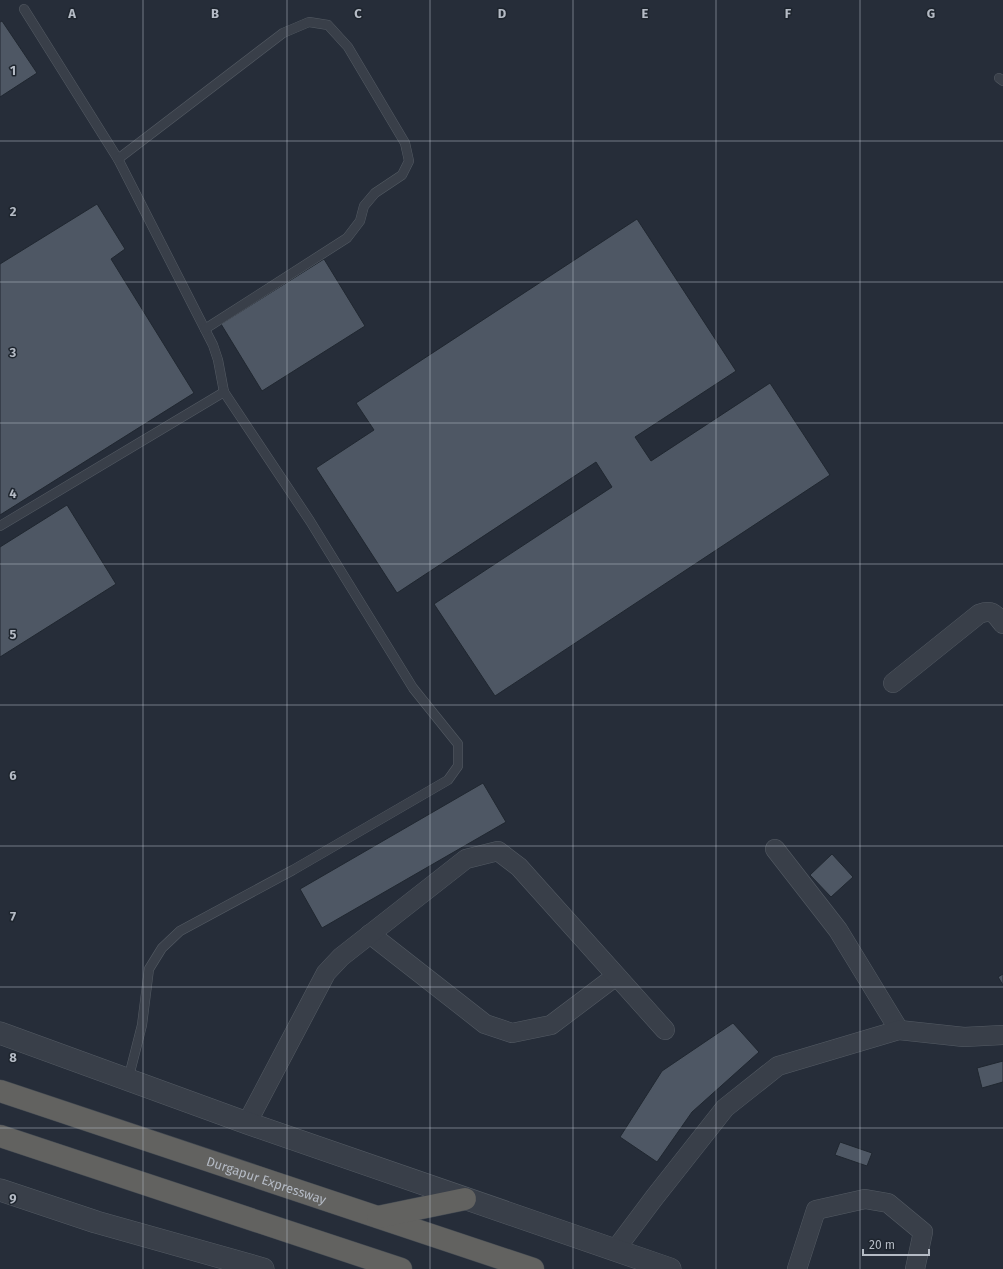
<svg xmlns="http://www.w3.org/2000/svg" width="1003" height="1269" viewBox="0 0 1003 1269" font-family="'Fira Sans',sans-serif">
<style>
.building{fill:#4e5764;stroke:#202730}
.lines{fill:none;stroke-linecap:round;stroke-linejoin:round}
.service-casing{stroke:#545b64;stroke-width:10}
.minor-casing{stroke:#545b64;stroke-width:20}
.tertiary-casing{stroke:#545b64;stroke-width:23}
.trunk-casing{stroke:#414851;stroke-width:23}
.service{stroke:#393f49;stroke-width:9}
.minor{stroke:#393f49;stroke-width:19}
.tertiary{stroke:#393f49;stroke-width:22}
.trunk{stroke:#626260;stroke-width:22}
.grid{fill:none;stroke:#b5bbc5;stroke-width:1;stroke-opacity:0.55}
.labels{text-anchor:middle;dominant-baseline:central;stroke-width:3;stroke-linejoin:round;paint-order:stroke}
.street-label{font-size:13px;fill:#b5bbc5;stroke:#1e252e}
.grid-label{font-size:13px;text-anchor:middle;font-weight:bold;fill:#b5bbc5;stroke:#1e252e;stroke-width:3;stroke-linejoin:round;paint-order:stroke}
</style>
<rect width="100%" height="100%" fill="#262d39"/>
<!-- building -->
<g class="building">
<polygon points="2,21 37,73 0,97 0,22"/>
<polygon points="97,204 125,249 111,259 194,393 0,515 0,264"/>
<polygon points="637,219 736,371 635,437 651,461 770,383 830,475 495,696 434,604 612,487 596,462 397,593 316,468 374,430 356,403"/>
<polygon points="324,259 365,326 262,391 221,324"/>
<polygon points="67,505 116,584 0,657 0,547"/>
<polygon points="483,783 506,822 322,928 300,889"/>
<polygon points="832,854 853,877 831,897 810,875"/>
<polygon points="1003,974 1003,985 998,977"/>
<polygon points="733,1023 759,1052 692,1112 657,1162 620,1137 662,1071"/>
<polygon points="1003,1061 1003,1082 982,1088 977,1068"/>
<polygon points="840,1142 872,1153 867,1166 835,1155"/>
</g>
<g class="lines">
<!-- service casing -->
<g class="service-casing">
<g id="service">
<polyline points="24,9 118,159 213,345 218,360 224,392"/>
<polyline points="999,78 1003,81"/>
<polyline points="118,159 283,33 309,22 328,25 348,47 405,143 409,161 402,175 375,193 364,206 360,221 347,238 205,329"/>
<polyline points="0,526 224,392 310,521 413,688 458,744 458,766 448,780 293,870 180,931 162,948 149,969 142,1025 128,1080"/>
</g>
</g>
<!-- minor casing -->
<g class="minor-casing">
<g id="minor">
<path d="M 893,683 L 979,614 C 993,609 995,614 1003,624"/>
<polyline points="775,849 838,930 899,1030"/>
<polyline points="370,934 485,1024 512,1033 551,1025 616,976"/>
<polyline points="247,1123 326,973 341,957 466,859 498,851 519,867 665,1030"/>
<polyline points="615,1250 654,1198 725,1108 778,1066 899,1030 964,1037 1003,1035"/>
<polyline points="797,1269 816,1210 865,1199 888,1203 923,1232 915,1269"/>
</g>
</g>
<!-- tertiary casing -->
<g class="tertiary-casing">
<g id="tertiary">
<polyline points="0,1033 247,1123 670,1269"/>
<polyline points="0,1190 96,1222 263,1269"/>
</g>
</g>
<!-- trunk casing -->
<g class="trunk-casing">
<g id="trunk">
<path id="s1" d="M 0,1091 L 533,1269"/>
<polyline points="0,1136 401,1269"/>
<polyline points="378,1217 465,1199"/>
</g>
</g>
<!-- service -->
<use href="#service" class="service"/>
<!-- minor -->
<use href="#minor" class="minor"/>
<!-- tertiary -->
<use href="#tertiary" class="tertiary"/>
<!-- trunk -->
<use href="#trunk" class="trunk"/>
</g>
<!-- grid -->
<path class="grid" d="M 143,0 L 143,1269M 287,0 L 287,1269M 430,0 L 430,1269M 573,0 L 573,1269M 716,0 L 716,1269M 860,0 L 860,1269M 0,141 L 1003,141M 0,282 L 1003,282M 0,423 L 1003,423M 0,564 L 1003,564M 0,705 L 1003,705M 0,846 L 1003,846M 0,987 L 1003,987M 0,1128 L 1003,1128"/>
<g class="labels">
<!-- street labels -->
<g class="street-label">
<text stroke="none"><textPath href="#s1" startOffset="281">Durgapur Expressway</textPath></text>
</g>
</g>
<g class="grid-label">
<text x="72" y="18">A</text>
<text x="215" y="18">B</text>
<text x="358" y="18">C</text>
<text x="502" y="18">D</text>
<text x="645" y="18">E</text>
<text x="788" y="18">F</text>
<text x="931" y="18">G</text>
<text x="13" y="75">1</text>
<text x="13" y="216">2</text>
<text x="13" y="357">3</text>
<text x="13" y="498">4</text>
<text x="13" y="639">5</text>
<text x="13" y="780">6</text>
<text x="13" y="921">7</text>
<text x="13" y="1062">8</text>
<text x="13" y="1203">9</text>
</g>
<!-- scale -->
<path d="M863 1249v6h66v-6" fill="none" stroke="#b5bbc5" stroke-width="2"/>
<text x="869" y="1249" font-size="12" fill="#b5bbc5" stroke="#1e252e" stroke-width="3" paint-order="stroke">20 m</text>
</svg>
